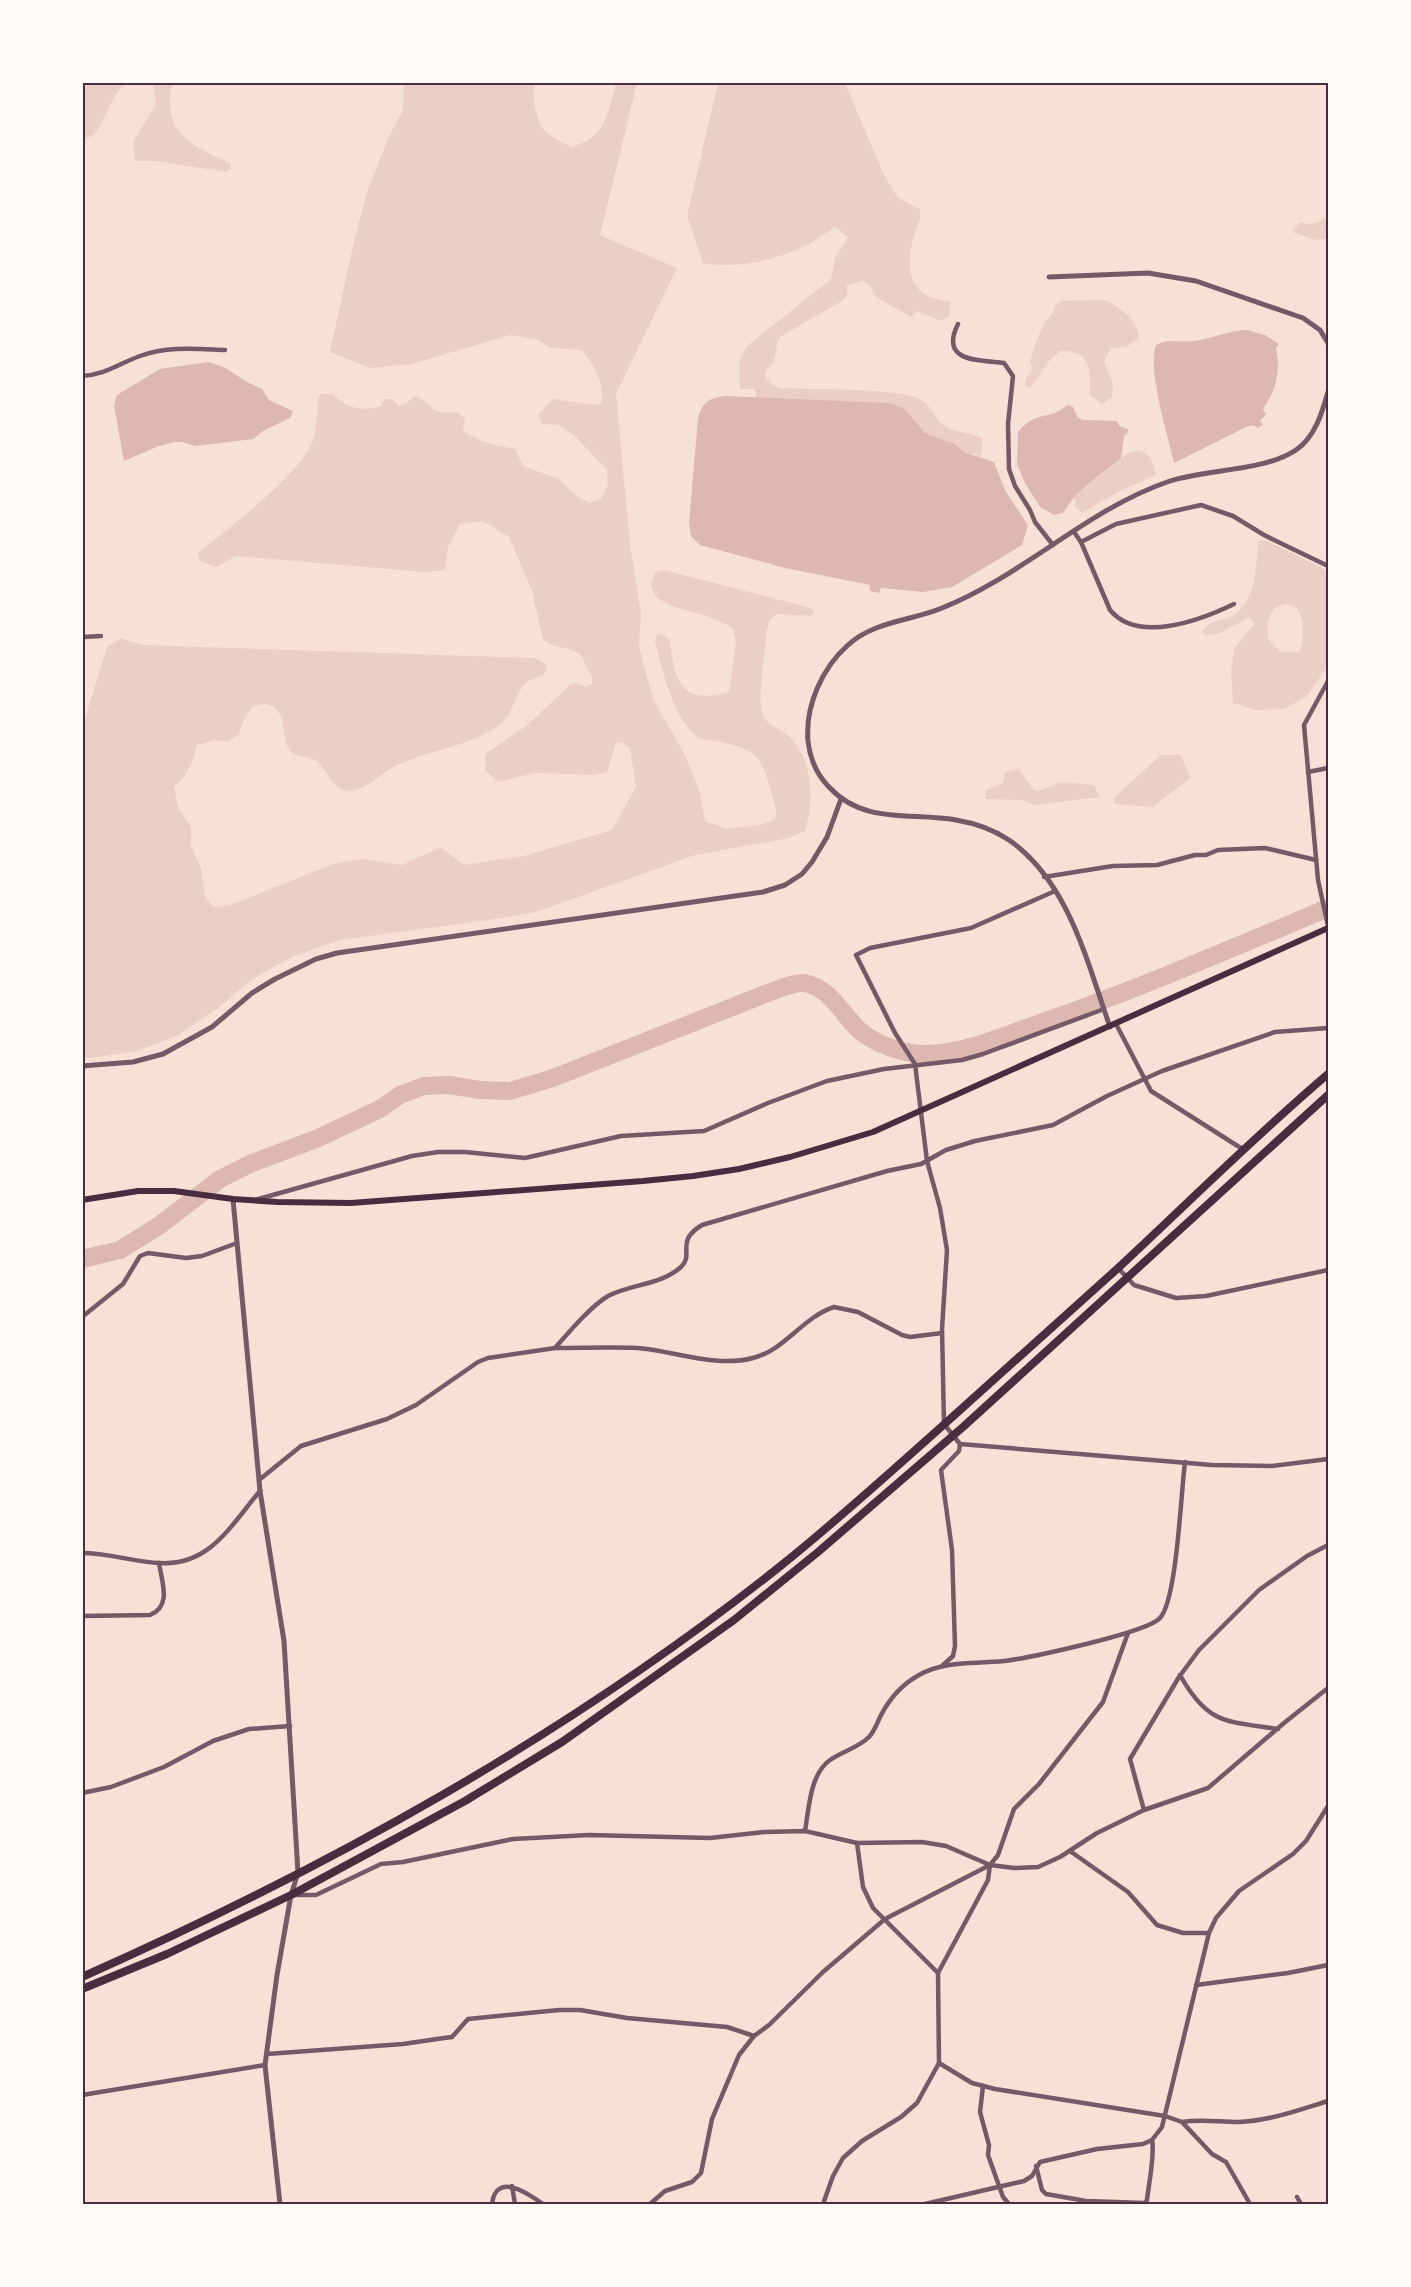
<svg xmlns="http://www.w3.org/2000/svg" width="1411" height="2287" viewBox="0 0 1411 2287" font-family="Cabin,sans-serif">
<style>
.green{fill:#ebcfc5;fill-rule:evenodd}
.water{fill:#dcb8b0}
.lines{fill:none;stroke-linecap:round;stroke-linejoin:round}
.river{stroke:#dcb8b0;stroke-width:18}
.minor{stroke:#755966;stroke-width:4.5}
.tertiary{stroke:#755966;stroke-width:5}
.secondary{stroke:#4a2c40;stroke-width:6}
.trunk{stroke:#4a2c40;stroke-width:8}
.neatline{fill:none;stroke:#4a2c40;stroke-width:2}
</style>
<rect width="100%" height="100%" fill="#f7e1d7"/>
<!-- green -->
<g class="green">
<path d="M 82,83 L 128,83 C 110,94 109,114 97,130 C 95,134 90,137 86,139 L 83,139 Z"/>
<path d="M 153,83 L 173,83 C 160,131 191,146 230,163 L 231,168 L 226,172 L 158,161 L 135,161 L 133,142 L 156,104 Z"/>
<path d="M 404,83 L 535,83 C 531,95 536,123 546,132 C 553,138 563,142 571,147 C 607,137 607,114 616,83 L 637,83 L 600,235 L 677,268 L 616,394 L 630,545 L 641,614 L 639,646 L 653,699 L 685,755 L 700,793 L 705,821 L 727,829 L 760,825 L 775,820 C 778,809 773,799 770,788 C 761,752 750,748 716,741 C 711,740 702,740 698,737 C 674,721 661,667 655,641 L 657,635 L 661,633 L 670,641 C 675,682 681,705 729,692 L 736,643 L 733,629 C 710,611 677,613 658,598 C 654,595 653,590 651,586 L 655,572 L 664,570 L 811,608 L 814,611 L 812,616 L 777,614 L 771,619 L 767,629 C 766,646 756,704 763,716 C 768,725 777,727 785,733 C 813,755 815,799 805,831 L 789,838 L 695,855 L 536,912 L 488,920 L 340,940 L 294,956 L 252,979 L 218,1008 L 177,1036 L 137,1051 L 83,1059 L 83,725 L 107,647 L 121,638 L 142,645 L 535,658 L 544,663 L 547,668 C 544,680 534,676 526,683 C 514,694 513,716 499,725 C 467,749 426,749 392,768 C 378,776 365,791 348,791 C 330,790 328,767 315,760 C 312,758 298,756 293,754 L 286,744 L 282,717 L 273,706 L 265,704 L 253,706 L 244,720 L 239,734 L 228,742 L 215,740 L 197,745 C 193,762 187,776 174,787 L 178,807 L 191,827 L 191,846 L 201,868 L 205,897 L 214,907 L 230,905 L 333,864 L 362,859 L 402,865 L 441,847 L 464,865 L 524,856 L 612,830 L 636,787 L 630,748 L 622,742 L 616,743 L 607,772 L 594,775 L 535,773 L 498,782 L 485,770 L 485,754 L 526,726 L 570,685 L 576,683 L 586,687 L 592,684 C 593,676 590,673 586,666 C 584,663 584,660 582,657 C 572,645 553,650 543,639 L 532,591 L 509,537 L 483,521 L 460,524 L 448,547 L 445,570 L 424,572 L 236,556 L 216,567 L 200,561 L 198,553 C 228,528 301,475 313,440 C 318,426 315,409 320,394 L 333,394 C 345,408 364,412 381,406 L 384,399 L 392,399 L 399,406 L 405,404 L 415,396 C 437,405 428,416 457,412 L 465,419 L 463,430 C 479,443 496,445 515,449 L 523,466 L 559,479 L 573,493 L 589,503 L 601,499 L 608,485 L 607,470 L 574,435 L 558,425 L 542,424 L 539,414 L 553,399 L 595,405 L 602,403 C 603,380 596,368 582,350 L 551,348 L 538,340 L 511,335 L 411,364 L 370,368 L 330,352 L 355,237 L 367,192 L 389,136 L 403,111 Z"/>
<path d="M 718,83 L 845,83 L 884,175 L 898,198 L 920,209 C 922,220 917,225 914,236 C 909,254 905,279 923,293 C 929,298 942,300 950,302 L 949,316 L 941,321 L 917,311 L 911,317 L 876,297 L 870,286 L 863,281 L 847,285 L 847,296 L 842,301 L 780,337 C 775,345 777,353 774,360 C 771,368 765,369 765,377 L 774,386 L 781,388 C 809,390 904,387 923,401 C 930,405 934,416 940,422 C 951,433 970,432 983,438 L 981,456 L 964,452 L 955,444 L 925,433 L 904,408 L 897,405 L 756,398 L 755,389 L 740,389 L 739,362 L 747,346 L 831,279 L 835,258 L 848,237 L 835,227 C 824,234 814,242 803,247 C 773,261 735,269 703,263 L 687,216 Z"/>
<path d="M 1328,215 L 1328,238 L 1315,240 L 1292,232 L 1300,222 C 1311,226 1320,223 1328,215 Z"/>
<path d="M 1104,300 C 1120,306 1138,320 1139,338 L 1128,346 L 1110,349 L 1104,362 L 1113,384 L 1112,397 L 1102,404 L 1090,395 C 1091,370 1091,350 1060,351 L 1049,361 L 1032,386 L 1026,387 L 1025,380 L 1033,368 L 1030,363 C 1033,350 1037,338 1043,326 C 1047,317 1053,316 1055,306 L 1061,301 Z"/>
<path d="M 1139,450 C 1151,454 1154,463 1156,475 L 1120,491 L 1082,513 L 1076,508 L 1074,497 C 1091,483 1118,454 1139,450 Z"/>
<path d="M 1266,540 L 1328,571 L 1328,666 L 1306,697 L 1284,709 L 1255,710 L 1233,703 L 1231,673 L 1234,649 L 1254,624 L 1250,617 L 1218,634 L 1205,635 L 1202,632 C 1211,620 1218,622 1230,617 C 1257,604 1256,566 1258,541 ZM 1286,604 L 1297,608 C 1305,623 1305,636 1299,652 L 1280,652 L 1268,639 L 1267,627 L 1270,615 L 1276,607 Z"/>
<polygon points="1161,755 1181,755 1190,778 1153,807 1115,804 1114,798"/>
<polygon points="1019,769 1034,790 1039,791 1060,782 1094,785 1100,797 1034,805 1022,800 985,799 986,790 1003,783 1005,772"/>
</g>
<!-- water -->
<g class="water">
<path d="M 1247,330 L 1265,335 L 1279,344 L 1276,348 C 1281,372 1276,390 1263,409 L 1266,414 L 1260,421 L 1263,425 L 1258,428 L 1253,425 L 1244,428 L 1174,463 C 1168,435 1147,370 1156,345 C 1169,338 1181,343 1194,341 C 1214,338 1226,331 1247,330 Z"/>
<polygon points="208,362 224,367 247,382 262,389 269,400 293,411 290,418 263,431 253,439 196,446 182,442 174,442 159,446 124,461 114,405 117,395 160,369"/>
<path d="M 725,396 L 888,403 L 904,408 L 925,433 L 955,444 L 964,452 L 994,462 L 1006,492 L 1028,525 L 1022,545 L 952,587 L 923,592 L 881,588 L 879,593 L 870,591 L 870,585 L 785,568 L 700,545 L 691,536 L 689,523 L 698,418 C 703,402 709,398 725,396 Z"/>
<path d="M 1068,405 L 1073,407 L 1078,418 L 1084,420 L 1117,421 L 1119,426 L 1128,429 L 1128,432 L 1124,436 L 1121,458 L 1094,479 L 1074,497 L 1063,513 L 1054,515 L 1040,507 L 1025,483 L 1017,464 L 1018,432 C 1031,417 1037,418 1055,413 C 1060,411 1063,408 1068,405 Z"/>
</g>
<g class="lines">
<!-- river -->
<path class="river" d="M 82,1259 L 120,1250 L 160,1225 L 220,1179 L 252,1163 L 316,1139 L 380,1109 L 400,1095 L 424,1086 L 449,1085 L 480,1090 L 510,1091 L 553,1078 L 783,987 C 789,986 798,982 805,983 C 830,988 842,1014 859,1030 C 875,1044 901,1053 922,1054 C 962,1055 1003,1036 1040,1023 C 1138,989 1233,948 1328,908"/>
<!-- minor -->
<g class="minor">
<path d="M 958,324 C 939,362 978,360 1004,363 L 1013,376 L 1008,424 L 1009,469 L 1015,486 L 1030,510 L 1035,522 L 1053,545"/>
<path d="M 82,376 C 105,375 120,363 140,356 C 168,346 196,349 225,350"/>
<polyline points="1074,532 1081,542 1116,524 1201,505 1233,516 1264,535 1328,566"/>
<path d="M 1081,542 L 1110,610 C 1138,644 1201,620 1234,604"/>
<polyline points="82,637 101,636"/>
<polyline points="1328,681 1304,725 1318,880 1328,926"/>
<polyline points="1308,772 1328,768"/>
<polyline points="1044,877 1113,866 1157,865 1195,855 1206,855 1218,850 1265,848 1316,860"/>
<polyline points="1055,891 971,928 870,948 856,955 895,1033 915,1064 927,1161 940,1208 947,1250 942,1329 944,1424 960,1444 1212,1465 1272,1466 1328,1459"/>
<polyline points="1116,1024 1151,1091 1244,1150"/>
<polyline points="255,1200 412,1156 438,1152 465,1152 525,1158 621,1136 704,1131 768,1103 827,1081 884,1069 962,1060 983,1054 1104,1009"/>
<polyline points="1118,1268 1134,1285 1176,1298 1206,1296 1328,1270"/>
<polyline points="82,1317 123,1284 140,1256 148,1253 186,1258 202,1256 237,1243"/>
<path d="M 555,1348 C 583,1348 611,1347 638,1348 C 675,1351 716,1368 753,1358 C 785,1350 803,1317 834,1307 L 858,1312 L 902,1335 L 910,1337 L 942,1333"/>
<path d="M 259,1480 L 301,1446 L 387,1419 L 416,1405 L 478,1362 L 488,1358 L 555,1348 C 569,1332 590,1307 608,1296 C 631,1284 661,1285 681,1267 C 695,1254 674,1242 702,1225 L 887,1171 L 921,1164 L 946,1150 L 975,1141 L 1053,1125 L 1107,1096 L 1162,1071 L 1275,1032 L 1328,1028"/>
<path d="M 82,1553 C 109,1553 134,1562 160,1563 C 210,1566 231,1525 260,1491"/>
<path d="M 82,1616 L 150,1615 C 172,1606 162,1583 159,1563"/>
<polyline points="943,1665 953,1656 955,1646 952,1550 941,1470 959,1451 960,1444"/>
<path d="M 1180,1675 C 1208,1725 1226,1721 1278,1729"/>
<polyline points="82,1793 111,1787 164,1767 213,1741 249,1729 290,1726"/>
<polyline points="1144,1810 1130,1759 1179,1677 1199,1650 1259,1590 1307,1556 1328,1545"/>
<path d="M 805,1831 C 809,1808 810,1774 830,1760 C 843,1751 858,1748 869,1737 C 874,1732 877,1724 880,1717 C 889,1699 901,1685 919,1675 C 945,1660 976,1664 1004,1661 C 1028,1658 1147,1633 1160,1618 C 1177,1600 1181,1491 1185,1462"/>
<polyline points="857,1843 863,1887 873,1908 938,1973"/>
<polyline points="1070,1851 1128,1892 1157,1925 1183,1933 1209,1933"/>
<polyline points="294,1895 316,1895 381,1864 403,1862 513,1839 589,1835 710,1838 765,1832 805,1831 857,1843 922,1842 946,1846 990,1865 1014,1868 1038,1867 1060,1857 1097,1833 1144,1810 1208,1788 1284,1723 1328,1688"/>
<polyline points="1196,1985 1288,1973 1328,1965"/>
<polyline points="267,2054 403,2044 444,2038 452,2037 468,2019 559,2010 580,2010 627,2018 727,2027 754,2036 769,2025 823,1972 885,1919 990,1865 998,1855 1014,1809 1039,1784 1103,1702 1128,1633"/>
<polyline points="939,2063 972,2083 995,2089 1165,2116 1182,2122 1212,2154 1226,2162 1250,2204"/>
<polyline points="983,2086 980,2112 989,2145 988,2155 1003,2197 1009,2204"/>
<polyline points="82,2095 265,2065"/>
<path d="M 1182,2122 C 1200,2119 1219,2122 1238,2122 C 1269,2121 1299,2110 1328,2101"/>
<path d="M 1036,2166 L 1042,2190 L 1046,2194 L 1086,2201 L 1145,2203 L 1147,2200 C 1149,2182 1155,2155 1152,2140"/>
<polyline points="512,2186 515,2204"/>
<polyline points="1297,2197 1301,2204"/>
<path d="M 492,2204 C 496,2171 529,2194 543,2204"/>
<polyline points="650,2204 665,2191 692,2182 701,2173 712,2119 739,2055 754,2036"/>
<polyline points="823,2204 833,2176 843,2158 862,2141 901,2117 917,2103 939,2063 938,1973 988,1880 990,1865"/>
<polyline points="925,2204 1024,2181 1032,2176 1040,2162 1097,2149 1143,2144 1152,2140 1162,2127 1209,1933 1216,1918 1239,1891 1293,1854 1306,1841 1328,1806"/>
</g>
<!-- tertiary -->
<g class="tertiary">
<polyline points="1049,277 1148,273 1196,281 1303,318 1320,330 1328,343"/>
<path d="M 1110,1027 C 1087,962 1069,882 1009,840 C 994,830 974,823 956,820 C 911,812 864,825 829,787 C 817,775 810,758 808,741 C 805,706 822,668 848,645 C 874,621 911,621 942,608 C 1023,576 1087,509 1170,481 C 1208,469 1265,471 1296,450 C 1315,437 1322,413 1328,392"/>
<polyline points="82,1066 133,1062 163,1054 212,1027 252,993 275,979 316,959 337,953 763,892 785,885 802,874 812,862 827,837 841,799"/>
<polyline points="233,1199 260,1491 284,1641 298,1873 291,1895 277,1975 265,2065 280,2204"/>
</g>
<!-- secondary -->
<polyline class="secondary" points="82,1200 138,1191 174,1191 233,1199 277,1202 351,1203 643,1181 693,1176 739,1169 790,1157 873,1132 1328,928"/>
<!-- trunk -->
<g class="trunk">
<path d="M 82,1977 C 330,1867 566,1736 778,1568 C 837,1521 893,1470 949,1420 C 1005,1370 1061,1320 1117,1269 C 1187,1204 1255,1136 1328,1074"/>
<polyline points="82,1989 167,1954 291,1895 465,1801 562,1742 734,1620 818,1552 963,1427 1328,1095"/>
</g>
</g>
<!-- border -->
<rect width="1411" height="2287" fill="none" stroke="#fffaf5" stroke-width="168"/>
<rect x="84" y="84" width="1243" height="2119" class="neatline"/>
</svg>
